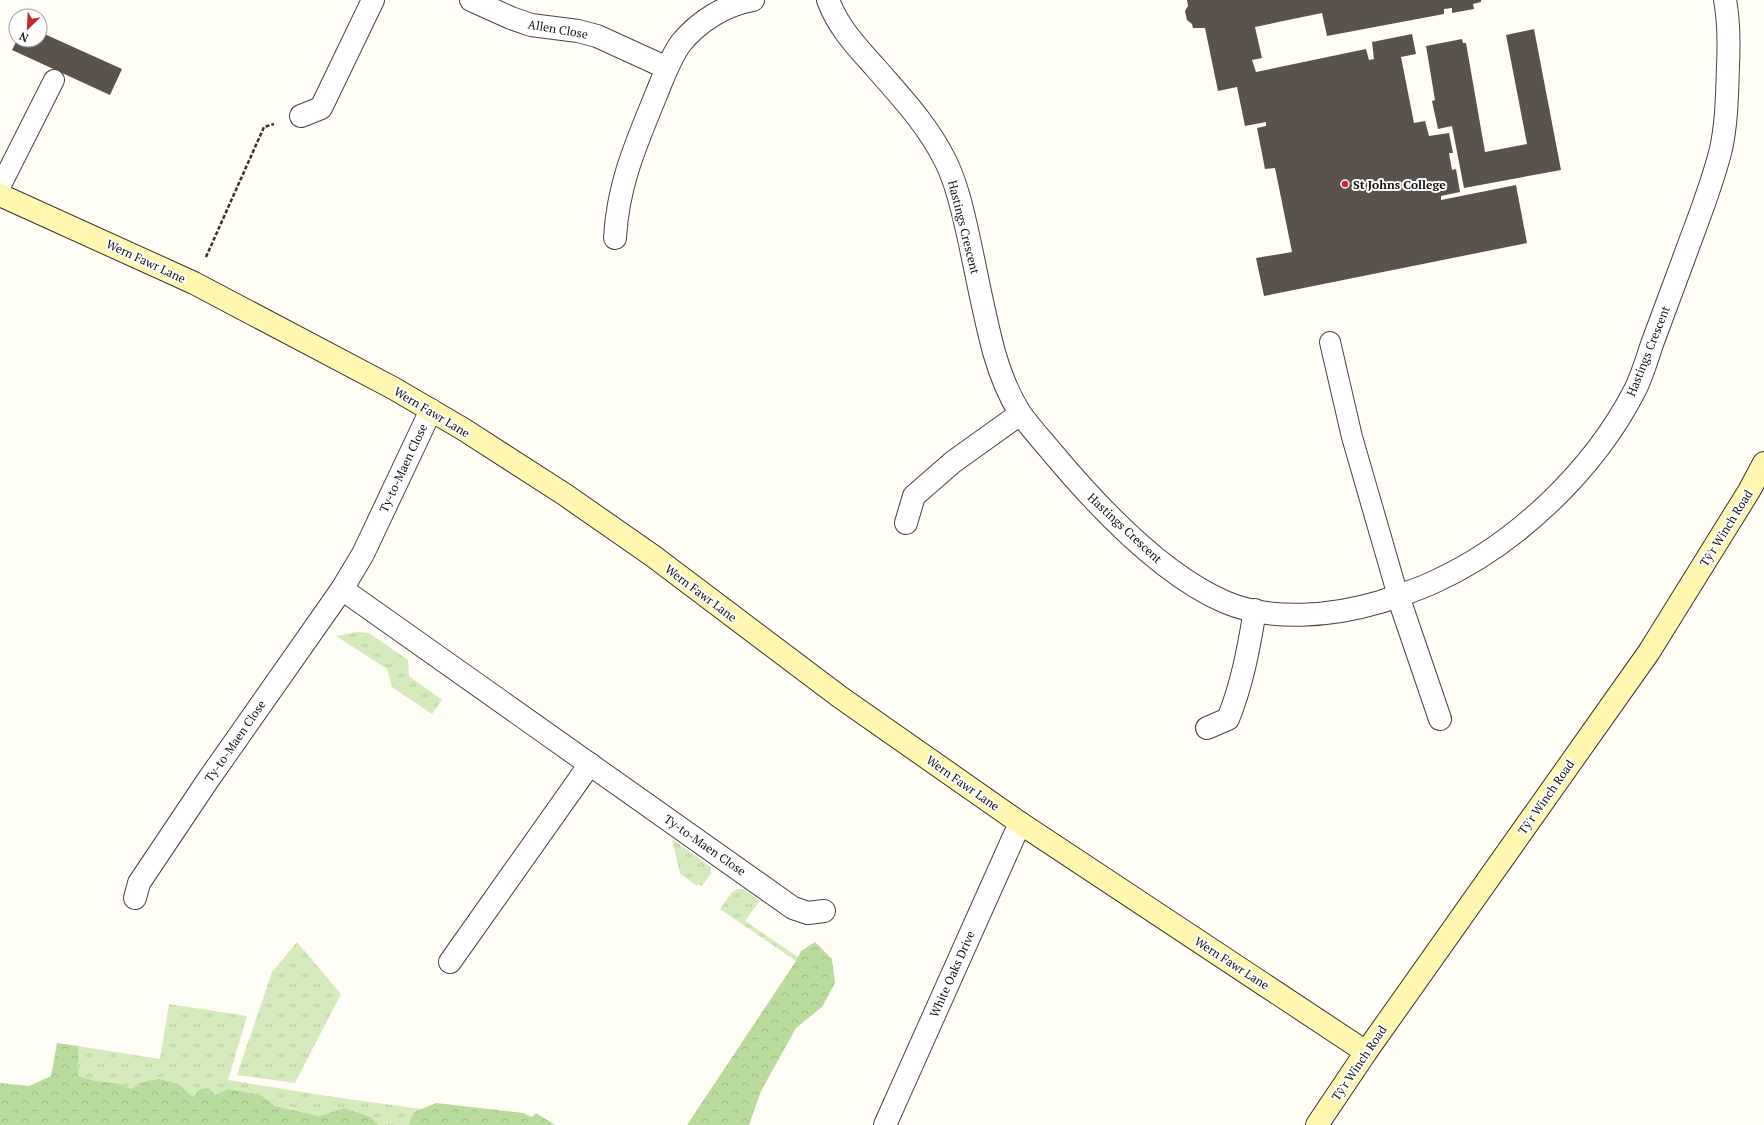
<svg xmlns="http://www.w3.org/2000/svg" width="1764" height="1125" viewBox="0 0 1764 1125" font-family="'PT Serif',serif">
<style>
.grass{fill:url(#grass-tufts)}
.forest{fill:url(#forest-crowns)}
.building{fill:#5a524d}
.lines{fill:none;stroke-linecap:round;stroke-linejoin:round}
.lane-casing{stroke:#444;stroke-width:22}
.street-casing{stroke:#444;stroke-width:24}
.secondary-casing{stroke:#333;stroke-width:24}
.path{stroke:#333;stroke-width:2.5;stroke-dasharray:4 2;stroke-linecap:butt}
.lane{stroke:#fff;stroke-width:20}
.street{stroke:#fff;stroke-width:22}
.secondary{stroke:#fff6b0;stroke-width:22}
.poi-dot{fill:#c4262e;stroke:#fff;stroke-width:1.5}
.labels{text-anchor:middle;dominant-baseline:central;stroke-width:4;stroke-linejoin:round;paint-order:stroke}
.street-label{font-size:12px;fill:#111;stroke:#fff}
.poi-label{font-size:12px;font-weight:bold;fill:#111;stroke:#fff;text-anchor:start}
</style>
<defs>
<pattern id="grass-tufts" width="24" height="20" patternUnits="userSpaceOnUse"><rect width="24" height="20" fill="#d5ebbd"/><path d="M3 7l-1-3M5 7V3M7 7l1-3M15 17l-1-3M17 17v-4M19 17l1-3" fill="none" stroke="#b6c8a1"/></pattern>
<pattern id="forest-crowns" width="20" height="18" patternUnits="userSpaceOnUse"><rect width="20" height="18" fill="#b9dc9c"/><path d="M2 6a3 3 0 1 1 6 0M12 15a3 3 0 1 1 6 0" fill="none" stroke="#9ebc85"/></pattern>
</defs>
<rect width="100%" height="100%" fill="#fffdf5"/>
<!-- grass -->
<g class="grass">
<polygon points="357,632 369,633 408,660 409,676 442,700 432,714 392,687 387,669 336,636"/>
<polygon points="672,839 711,867 711,873 702,886 698,884 697,886 680,874"/>
<polygon points="737,889 743,889 760,901 745,921 798,957 796,961 720,909 732,892"/>
<polygon points="297,942 341,994 295,1083 237,1075 272,972"/>
<polygon points="169,1004 247,1016 228,1080 327,1096 421,1109 414,1112 408,1125 379,1125 371,1117 344,1108 319,1116 275,1106 261,1095 214,1095 193,1097 179,1084 132,1089 117,1083 96,1081 78,1076 78,1046 160,1059"/>
</g>
<!-- forest -->
<g class="forest">
<polygon points="815,942 832,959 835,983 822,1007 796,1028 761,1091 749,1125 687,1125 796,961 801,951"/>
<polygon points="57,1043 78,1046 78,1076 96,1081 117,1083 132,1089 139,1083 159,1079 179,1084 193,1097 200,1089 209,1088 215,1095 228,1089 261,1095 275,1106 319,1116 344,1108 371,1117 379,1125 0,1125 0,1083 29,1086 51,1076"/>
<polygon points="436,1103 523,1113 532,1117 536,1113 555,1125 408,1125 414,1112"/>
</g>
<!-- building -->
<g class="building">
<polygon points="1187,0 1481,0 1481,2 1473,4 1474,9 1452,13 1452,8 1444,9 1444,14 1327,36 1322,13 1255,27 1262,58 1252,60 1256,72 1366,49 1369,60 1374,59 1372,42 1412,34 1416,54 1401,57 1414,123 1425,121 1429,136 1449,133 1453,153 1449,153 1452,170 1456,169 1460,192 1441,196 1441,200 1516,185 1527,243 1264,296 1256,258 1292,252 1275,168 1265,169 1257,128 1266,126 1266,122 1245,126 1237,87 1218,91 1205,28 1193,28 1192,24 1187,20 1185,11 1188,6"/>
<polygon points="1534,29 1561,170 1464,188 1452,126 1438,129 1432,101 1435,100 1426,46 1462,39 1463,43 1466,43 1485,152 1527,144 1506,35"/>
<polygon points="40,32 122,69 110,95 12,50 17,40 40,40"/>
</g>
<g class="lines">
<!-- lane casing -->
<g class="lane-casing">
<g id="lane">
<polyline points="0,187 54,80"/>
<polyline points="1330,342 1352,437 1398,596"/>
</g>
</g>
<!-- street casing -->
<g class="street-casing">
<g id="street">
<polyline points="471,0 511,18 531,25 578,31 597,36 667,68"/>
<path d="M 828,0 C 838,27 856,46 875,67 C 901,97 927,124 945,160 C 957,184 963,212 969,239 C 977,276 984,315 994,352 C 1000,373 1008,394 1020,413 C 1029,426 1041,439 1051,451 C 1096,505 1160,574 1225,602 C 1272,622 1333,616 1380,602 C 1398,596 1417,590 1434,582 C 1516,545 1594,470 1635,390 C 1642,376 1647,359 1652,344 C 1663,315 1673,287 1684,258 C 1697,222 1712,186 1721,149 C 1727,121 1727,94 1728,66 C 1729,44 1729,21 1725,0"/>
<polyline points="301,116 321,108 373,0"/>
<path d="M 615,238 C 618,184 636,144 656,95 C 663,78 670,58 681,43 C 699,21 725,5 753,0"/>
<polyline points="906,523 914,496 953,462 1020,414"/>
<polyline points="342,589 793,908 808,913 824,911"/>
<polyline points="1398,596 1440,719"/>
<path d="M 1207,728 L 1228,719 C 1242,685 1249,647 1255,610"/>
<polyline points="135,898 139,883 208,780 342,589 363,554 431,410"/>
<polyline points="450,962 590,764"/>
<polyline points="885,1125 1020,823"/>
</g>
</g>
<!-- secondary casing -->
<g class="secondary-casing">
<g id="secondary">
<polyline points="0,195 194,283 393,388 463,429 564,494 653,556 840,697 1020,823 1366,1052"/>
<polyline points="1317,1125 1366,1052 1649,652 1749,491 1764,463"/>
</g>
</g>
<!-- path -->
<polyline class="path" points="206,257 264,127 274,124"/>
<!-- lane -->
<use href="#lane" class="lane"/>
<!-- street -->
<use href="#street" class="street"/>
<!-- secondary -->
<use href="#secondary" class="secondary"/>
</g>
<!-- markers -->
<circle class="poi-dot" cx="1345" cy="184" r="4"/>
<g class="labels">
<!-- street labels -->
<g class="street-label">
<text transform="translate(558 29) rotate(10)">Allen Close</text>
<text transform="translate(964 227) rotate(76)">Hastings Crescent</text>
<text transform="translate(146 261) rotate(25)">Wern Fawr Lane</text>
<text transform="translate(1648 351) rotate(-68)">Hastings Crescent</text>
<text transform="translate(432 412) rotate(31)">Wern Fawr Lane</text>
<text transform="translate(403 468) rotate(-65)">Ty-to-Maen Close</text>
<text transform="translate(1125 528) rotate(43)">Hastings Crescent</text>
<text transform="translate(1726 528) rotate(-58)">Tŷ'r Winch Road</text>
<text transform="translate(701 593) rotate(37)">Wern Fawr Lane</text>
<text transform="translate(235 741) rotate(-55)">Ty-to-Maen Close</text>
<text transform="translate(963 783) rotate(35)">Wern Fawr Lane</text>
<text transform="translate(1546 797) rotate(-55)">Tŷ'r Winch Road</text>
<text transform="translate(705 845) rotate(35)">Ty-to-Maen Close</text>
<text transform="translate(1232 963) rotate(33)">Wern Fawr Lane</text>
<text transform="translate(952 974) rotate(-66)">White Oaks Drive</text>
<text transform="translate(1359 1063) rotate(-56)">Tŷ'r Winch Road</text>
</g>
<!-- poi labels -->
<g class="poi-label">
<text x="1353" y="184">St Johns College</text>
</g>
</g>
<!-- north arrow -->
<g transform="translate(28 28) rotate(204)"><circle r="19" fill="#ffffff" stroke="#a0a0a0"/>
<path d="M0-3L7 15L0 10L-7 15Z" fill="#c4262e"/>
<text y="-6" font-size="11" font-weight="bold" text-anchor="middle" fill="#111111">N</text>
</g>
</svg>
